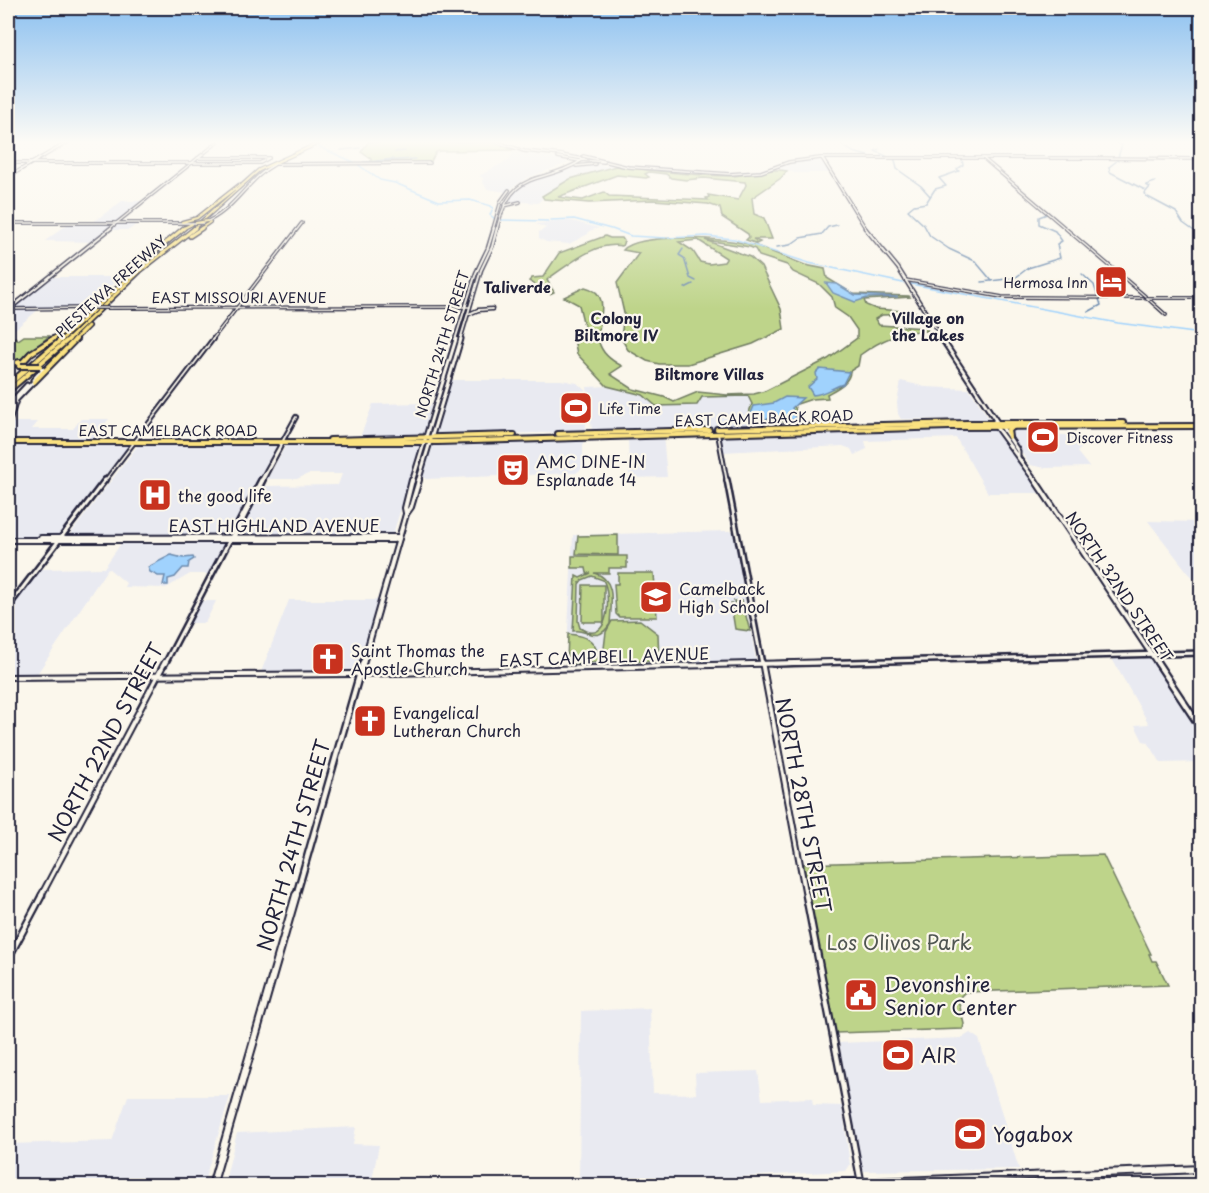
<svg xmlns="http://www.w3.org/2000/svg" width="1209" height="1193" viewBox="0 0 1209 1193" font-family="'Playpen Sans',sans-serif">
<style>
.built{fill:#e9eaf1}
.green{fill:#bed48a;stroke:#707b62;stroke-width:1.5;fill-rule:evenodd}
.water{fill:#a0d2fd;stroke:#6e8caf;stroke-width:1.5}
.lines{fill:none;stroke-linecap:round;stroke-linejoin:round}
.stream{stroke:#6e8caf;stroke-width:1.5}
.canal{stroke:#a0d2fd;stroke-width:1.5}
.tertiary-far4-casing{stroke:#22223b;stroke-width:4}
.tertiary-far3-casing{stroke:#22223b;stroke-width:6}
.tertiary-far2-casing{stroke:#22223b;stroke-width:8}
.tertiary-far1-casing{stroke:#22223b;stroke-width:8}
.tertiary-casing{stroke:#22223b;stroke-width:9}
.secondary-far5-casing{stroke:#22223b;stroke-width:4}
.secondary-far4-casing{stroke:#22223b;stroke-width:5}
.secondary-far3-casing{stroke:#22223b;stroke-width:7}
.secondary-far2-casing{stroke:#22223b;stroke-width:8}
.secondary-far1-casing{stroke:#22223b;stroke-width:9}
.secondary-casing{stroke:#22223b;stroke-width:10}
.primary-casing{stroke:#22223b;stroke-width:8}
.motorway-far2-casing{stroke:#22223b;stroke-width:4.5}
.motorway-far1-casing{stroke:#22223b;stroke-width:6}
.motorway-casing{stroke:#22223b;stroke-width:8}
.tertiary-far4{stroke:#fbf7ec;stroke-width:1.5}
.tertiary-far3{stroke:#fbf7ec;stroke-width:2}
.tertiary-far2{stroke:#fbf7ec;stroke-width:3}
.tertiary-far1{stroke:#fbf7ec;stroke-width:4}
.tertiary{stroke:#fbf7ec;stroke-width:4.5}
.secondary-far5{stroke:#fbf7ec;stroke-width:1.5}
.secondary-far4{stroke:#fbf7ec;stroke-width:2}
.secondary-far3{stroke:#fbf7ec;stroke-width:3}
.secondary-far2{stroke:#fbf7ec;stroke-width:4}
.secondary-far1{stroke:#fbf7ec;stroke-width:4.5}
.secondary{stroke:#fbf7ec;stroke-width:6}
.primary{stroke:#fae180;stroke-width:4}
.motorway-far2{stroke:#fae180;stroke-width:2}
.motorway-far1{stroke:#fae180;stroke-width:3}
.motorway{stroke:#fae180;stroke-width:4}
.tertiary-bridge-casing{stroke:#22223b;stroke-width:4;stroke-linecap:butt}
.motorway-bridge-far1-casing{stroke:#22223b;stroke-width:4.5;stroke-linecap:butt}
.motorway-bridge-casing{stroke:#22223b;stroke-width:8;stroke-linecap:butt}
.tertiary-bridge{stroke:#fbf7ec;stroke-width:1.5}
.motorway-bridge-far1{stroke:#fae180;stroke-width:2}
.motorway-bridge{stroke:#fae180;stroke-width:4}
.labels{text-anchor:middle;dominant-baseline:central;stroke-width:4.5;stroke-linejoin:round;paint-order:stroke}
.far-poi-label{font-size:14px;fill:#22223b;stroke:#fbf7ec;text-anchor:start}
.far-street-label{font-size:14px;fill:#22223b;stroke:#fbf7ec}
.far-neighbourhood-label{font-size:15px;font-weight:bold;fill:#22223b;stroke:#fbf7ec}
.poi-label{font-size:16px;fill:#22223b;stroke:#fbf7ec;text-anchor:start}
.street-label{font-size:16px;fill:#22223b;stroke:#fbf7ec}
.near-street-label{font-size:20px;fill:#22223b;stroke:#fbf7ec}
.near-park-label{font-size:20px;fill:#515753;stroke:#fbf7ec}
.near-poi-label{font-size:20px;fill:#22223b;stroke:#fbf7ec;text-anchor:start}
</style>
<rect width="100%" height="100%" fill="#fbf7ec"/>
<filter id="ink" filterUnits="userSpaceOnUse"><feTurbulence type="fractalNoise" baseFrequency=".0167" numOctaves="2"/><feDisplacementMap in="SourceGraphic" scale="12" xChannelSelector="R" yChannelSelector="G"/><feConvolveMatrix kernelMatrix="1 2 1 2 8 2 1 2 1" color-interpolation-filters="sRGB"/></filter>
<g filter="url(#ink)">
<!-- built -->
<g class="built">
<polygon points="513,151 563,159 568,163 527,178 506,192 487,189 482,181 483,178 479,176 510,159"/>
<polygon points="818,159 821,160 829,173 795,173 778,169 796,162"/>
<polygon points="586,164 616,166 569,180 541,195 542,199 538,203 506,201 515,189 531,180"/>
<polygon points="122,201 143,201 116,222 93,222"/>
<polygon points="568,220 599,228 589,231 588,234 569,244 546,242 539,238 539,232 546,228 536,224"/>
<polygon points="68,224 137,224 129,230 111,230 96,242 45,241"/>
<polygon points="52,277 121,277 88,307 14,307"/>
<polygon points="11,309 39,309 8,335 8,312"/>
<polygon points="451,380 561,380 577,383 585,390 586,430 583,432 436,435"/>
<polygon points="901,381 926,387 969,389 990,420 901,419 898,414 897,402"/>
<polygon points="612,386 643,395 656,406 697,405 702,397 749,396 752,404 748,417 751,427 592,431 587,387"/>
<polygon points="432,403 423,436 360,437 373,404"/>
<polygon points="81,419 109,419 92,439 8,439 8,426 11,422 38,422 32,429 73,429"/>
<polygon points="946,428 996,428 1040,493 988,493 956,438 865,441 867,449 854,455 851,449 843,446 723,452 721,434"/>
<polygon points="1005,428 1056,429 1061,435 1071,435 1082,447 1077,452 1089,467 1046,468 1030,465"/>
<polygon points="663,435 667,477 629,478 628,436"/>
<polygon points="583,440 583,468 576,473 426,479 423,477 433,444 437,443"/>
<polygon points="278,443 228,535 69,536 139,444"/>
<polygon points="8,444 127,444 129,445 58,535 8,537"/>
<polygon points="417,444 420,447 393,534 236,535 263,486 338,485 342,474 308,474 297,479 267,479 286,445"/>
<polygon points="1148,521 1201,522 1201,579 1193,579"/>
<polygon points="729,531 733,532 734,536 756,661 566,666 573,535"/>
<polygon points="222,541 225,544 208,574 190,574 166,588 124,587 126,583 108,568 37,674 8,674 8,612 41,569 104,568 122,542"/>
<polygon points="289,600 378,600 356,671 261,672"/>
<polygon points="200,601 216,601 205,623 188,623"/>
<polygon points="1148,656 1201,736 1201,762 1161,763 1148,742 1143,741 1135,725 1149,724 1111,657"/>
<polygon points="650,1008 653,1093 696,1094 695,1073 758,1071 762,1100 812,1098 813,1105 842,1106 850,1165 846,1171 738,1177 579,1181 581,1011"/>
<polygon points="970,1033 979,1039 1019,1169 864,1171 861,1166 839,1043 962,1038"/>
<polygon points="128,1096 230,1096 203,1185 8,1185 8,1144 112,1141"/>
<polygon points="356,1127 353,1144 379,1145 371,1185 224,1185 237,1133"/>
</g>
<!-- green -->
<g class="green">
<polygon points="368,142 495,142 513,150 440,151 436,152 430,163 371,163 371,159 361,152"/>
<path d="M 616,166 C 654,171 694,176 732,176 C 750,175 770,167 787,171 L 781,178 L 752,198 L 754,214 L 764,218 L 772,239 L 753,239 L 760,242 L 754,245 L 805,265 L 825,269 L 827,278 L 853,294 L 909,296 L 910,297 L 864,300 L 866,305 L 876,309 L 916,312 L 918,314 L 882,315 L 875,319 L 879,325 L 926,328 L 928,331 C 903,330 880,340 860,355 L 858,366 L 850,371 C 850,383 836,389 827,394 L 828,398 L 812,399 L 794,405 L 799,420 L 797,422 L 750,420 L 748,415 L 752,404 L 748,396 L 702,397 L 697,405 L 656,406 L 643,395 L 607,386 L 577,354 L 573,334 L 585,330 L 579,305 L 564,297 L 585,287 C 615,294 595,326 599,342 C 602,354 612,361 622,366 L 610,374 L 633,389 L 664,397 L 674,402 L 698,392 L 727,395 L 754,394 L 765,391 L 828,359 L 857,338 L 857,330 L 848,317 L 835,308 L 832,297 L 819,284 L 793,272 L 787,265 L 759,256 L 755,249 L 750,247 L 705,240 L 750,257 L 761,267 L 781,309 L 784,329 L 753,344 L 688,364 L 659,364 L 647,361 L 628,350 L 621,338 L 624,313 L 617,283 L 639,253 L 623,250 C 640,232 728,238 752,245 L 755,243 L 746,240 L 749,237 L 748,234 L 722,217 L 720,208 L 708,204 L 653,200 L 589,203 L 544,199 L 542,196 L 570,179 ZM 649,172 L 666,174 L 671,178 L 686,180 L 704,178 L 745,182 L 746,185 L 738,200 L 708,195 L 709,197 L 706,198 L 708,200 L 609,196 L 604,192 L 583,200 L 558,197 L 617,175 L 646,178 L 649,177 L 645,174 ZM 698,240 L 726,258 L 726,259 L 724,262 L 709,264 L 700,262 L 693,251 L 679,242 Z"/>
<path d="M 605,236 L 610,238 L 622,238 L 624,241 L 622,246 C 595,241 570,264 549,278 L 547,280 L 554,292 L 550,294 L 529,281 L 532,278 L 543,277 L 559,253 Z"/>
<polygon points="24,336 49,336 17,363 8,365 8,343 15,337 18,340"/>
<polygon points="618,535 618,555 576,554 578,536"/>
<path d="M 572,556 L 627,556 L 627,568 L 609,568 L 609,573 L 594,573 C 617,579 611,604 610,624 C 597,645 586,628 573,631 L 576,576 L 580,578 L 591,573 L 587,573 L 586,568 L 572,568 ZM 592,576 L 603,580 C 611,592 611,648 580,628 L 578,621 L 579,584 L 582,580 Z"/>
<polygon points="618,573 654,573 657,617 619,617 616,614 614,584 618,584"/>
<polygon points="583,585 604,585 604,622 582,622"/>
<polygon points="734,601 742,601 750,631 735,629 731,604 735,604"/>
<polygon points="640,620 658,634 659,661 609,662 603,657 606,632 612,621"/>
<path d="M 568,634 C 589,636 597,641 599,662 L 569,664 L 567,661 Z"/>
<polygon points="1103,855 1151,954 1149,954 1152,961 1156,961 1168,985 965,992 958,999 964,1024 963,1029 835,1033 803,864"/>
</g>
<!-- water -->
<g class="water">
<polygon points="826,283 837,284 855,295 898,297 867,298 855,302 833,293"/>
<path d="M 820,369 L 849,372 L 843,384 C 833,387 823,395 813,395 L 808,387 L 817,379 L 816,373 Z"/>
<polygon points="785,397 803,398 792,408 797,420 749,418 754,406 774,403"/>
<polygon points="171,555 183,558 193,557 194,559 189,562 188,568 183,568 175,577 168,579 168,585 163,585 165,576 158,576 150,572 148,567"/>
</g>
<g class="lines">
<!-- stream -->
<g class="stream">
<polyline points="838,142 853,152 868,156"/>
<polyline points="1114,142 1122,145 1118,157"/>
<polyline points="879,149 875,151 895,160 897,169 921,186 930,196"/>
<polyline points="341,150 360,148"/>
<polyline points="395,152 405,151"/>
<polyline points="962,159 963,165 957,169 959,171 939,178 946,186 935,189 926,203 914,205 908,210 924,225 930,236 949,249 975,261 992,281"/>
<polyline points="1118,160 1109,167 1110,172 1145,190"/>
<polyline points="376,161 393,159"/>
<polyline points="363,162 415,159"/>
<polyline points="1155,182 1146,185 1150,187 1145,193 1146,196 1176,212 1183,223 1197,233 1202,240"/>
<polyline points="777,247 790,245 800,238 822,234 828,227 837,225"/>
<polyline points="683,249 679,255 684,258 690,278 696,281"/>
<polyline points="1082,274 1094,285 1098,297"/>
<polyline points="982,282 1015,278 1028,268 1060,258 1057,244 1062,241 1055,231 1039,224 1039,217 1047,214 1042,210"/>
<polyline points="685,288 693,284"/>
<polyline points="1088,312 1101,305 1099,299"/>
</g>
<!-- canal -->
<g class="canal">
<polyline points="317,142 319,147 356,163"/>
<polyline points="357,164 380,180 395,183 439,201 470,200 491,206 493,208 490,215 495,219"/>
<polyline points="500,220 548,221"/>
<polyline points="551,220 574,219 611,229"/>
<polyline points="612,229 631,236 666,238"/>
<polyline points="668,238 706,236 734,239 809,263 903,283"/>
<polyline points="911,284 1118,323 1202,334"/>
</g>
<!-- tertiary-far4 casing -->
<g class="tertiary-far4-casing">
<g id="tertiary-far4">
<polyline points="198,158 269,158"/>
<polyline points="983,158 1145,296"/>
<polyline points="8,163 260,163 269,158"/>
<polyline points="8,177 68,142"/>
<path d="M 203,223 C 233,213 247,179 275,164 L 430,163"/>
<polyline points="905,280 1002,297 1143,298"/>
<polyline points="1147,298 1202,298"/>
<polyline points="1147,298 1166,315"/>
<polyline points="110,308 470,307"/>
<polyline points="9,309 91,308"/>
<polyline points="212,340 302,223"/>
</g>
</g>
<!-- tertiary-far3 casing -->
<g class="tertiary-far3-casing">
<g id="tertiary-far3">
<polyline points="718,434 727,482"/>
<polyline points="104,482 213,339"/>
<polyline points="260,482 296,417"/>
<polyline points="262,482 283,442"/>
</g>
</g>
<!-- tertiary-far2 casing -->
<g class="tertiary-far2-casing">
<g id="tertiary-far2">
<polyline points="727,480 762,664"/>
<polyline points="234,537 263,480"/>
<polyline points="8,607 105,480"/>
<polyline points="165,664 261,480"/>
<polyline points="773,664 1202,653"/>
</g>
</g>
<!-- tertiary-far1 casing -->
<g class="tertiary-far1-casing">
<g id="tertiary-far1">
<polyline points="762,662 806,896"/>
<polyline points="8,677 352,674 834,662"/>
<polyline points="41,896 165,662"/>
</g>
</g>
<!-- tertiary casing -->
<g class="tertiary-casing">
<g id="tertiary">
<polyline points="806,895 861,1182"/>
<polyline points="8,959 42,895"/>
</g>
</g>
<!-- secondary-far5 casing -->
<g class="secondary-far5-casing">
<g id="secondary-far5">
<polyline points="497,142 524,151 563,155"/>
<polyline points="583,156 628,167 729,174 761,172 789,162 820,158 1096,158"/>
<polyline points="558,157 580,161"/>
<polyline points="822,158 866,229"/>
<polyline points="1096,158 1202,159"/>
<polyline points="582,160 604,162"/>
<polyline points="576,166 595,164"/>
<polyline points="504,206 520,202"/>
<polyline points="8,223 193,223"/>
<polyline points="109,229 218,142"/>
<polyline points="493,229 501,201 509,190"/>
<path d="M 497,229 C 512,165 541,187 584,159 L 561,155"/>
</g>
</g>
<!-- secondary-far4 casing -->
<g class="secondary-far4-casing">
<g id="secondary-far4">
<polyline points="865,228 898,268 943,340"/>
<polyline points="8,310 111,228"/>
<polyline points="469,314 478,310 492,309"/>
<polyline points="455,340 476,273 488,248 494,228"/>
<polyline points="460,340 481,270 492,247 497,228"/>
</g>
</g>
<!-- secondary-far3 casing -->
<g class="secondary-far3-casing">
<g id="secondary-far3">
<polyline points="942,339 997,422"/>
<polyline points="33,380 43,369 39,367"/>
<polyline points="8,418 12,401 27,385"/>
<polyline points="995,421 993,423 1036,482"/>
<polyline points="8,425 16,400 35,380"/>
<polyline points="1002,427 1018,451 1018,456"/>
<polyline points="412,482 456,339"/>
<polyline points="418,482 461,339"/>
</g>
</g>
<!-- secondary-far2 casing -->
<g class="secondary-far2-casing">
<g id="secondary-far2">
<polyline points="1035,480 1158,664"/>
<polyline points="406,513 405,508 412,480"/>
<polyline points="41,538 399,537"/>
<polyline points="8,540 393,540 399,538"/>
<polyline points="363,664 406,514 411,507 419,480"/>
</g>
</g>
<!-- secondary-far1 casing -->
<g class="secondary-far1-casing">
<g id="secondary-far1">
<polyline points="1157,662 1202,730"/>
<polyline points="296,896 363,662"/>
</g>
</g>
<!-- secondary casing -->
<g class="secondary-casing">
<g id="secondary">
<polyline points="212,1186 296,895"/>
<polyline points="777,1186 1202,1169"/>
</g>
</g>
<!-- primary casing -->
<g class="primary-casing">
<g id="primary">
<polyline points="717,429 967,423 1123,423"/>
<polyline points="558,434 709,430"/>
<polyline points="1009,437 1008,430 1012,428"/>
<polyline points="330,440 514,435"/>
<polyline points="8,442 438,442 950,427 1202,426"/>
</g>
</g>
<!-- motorway-far2 casing -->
<g class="motorway-far2-casing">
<g id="motorway-far2">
<polyline points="182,222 197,218 239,185"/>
<polyline points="182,229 192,224"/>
<polyline points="193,229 259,170 321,142"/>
<polyline points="200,229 210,222"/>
</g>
</g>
<!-- motorway-far1 casing -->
<g class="motorway-far1-casing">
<g id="motorway-far1">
<polyline points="190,236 202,228"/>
<polyline points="144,261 184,228"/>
<polyline points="51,340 71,327"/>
<polyline points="61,340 148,260"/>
<polyline points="68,340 140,271 195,228"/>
<polyline points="74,340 88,326"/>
</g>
</g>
<!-- motorway casing -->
<g class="motorway-casing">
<g id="motorway">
<polyline points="8,365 20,362"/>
<polyline points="19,366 31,353 53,339"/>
<polyline points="34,382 76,339"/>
<polyline points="8,385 62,339"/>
<polyline points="8,391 69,339"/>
</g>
</g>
<!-- tertiary-far4 -->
<use href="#tertiary-far4" class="tertiary-far4"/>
<!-- tertiary-far3 -->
<use href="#tertiary-far3" class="tertiary-far3"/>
<!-- tertiary-far2 -->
<use href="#tertiary-far2" class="tertiary-far2"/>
<!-- tertiary-far1 -->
<use href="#tertiary-far1" class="tertiary-far1"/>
<!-- tertiary -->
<use href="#tertiary" class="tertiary"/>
<!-- secondary-far5 -->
<use href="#secondary-far5" class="secondary-far5"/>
<!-- secondary-far4 -->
<use href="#secondary-far4" class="secondary-far4"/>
<!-- secondary-far3 -->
<use href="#secondary-far3" class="secondary-far3"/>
<!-- secondary-far2 -->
<use href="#secondary-far2" class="secondary-far2"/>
<!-- secondary-far1 -->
<use href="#secondary-far1" class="secondary-far1"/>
<!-- secondary -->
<use href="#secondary" class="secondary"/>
<!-- primary -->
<use href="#primary" class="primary"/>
<!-- motorway-far2 -->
<use href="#motorway-far2" class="motorway-far2"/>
<!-- motorway-far1 -->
<use href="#motorway-far1" class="motorway-far1"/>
<!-- motorway -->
<use href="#motorway" class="motorway"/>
<!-- tertiary-bridge casing -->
<g class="tertiary-bridge-casing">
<g id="tertiary-bridge">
<polyline points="193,223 203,223"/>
<polyline points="91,308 110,308"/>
</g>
</g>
<!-- motorway-bridge-far1 casing -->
<g class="motorway-bridge-far1-casing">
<polyline id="motorway-bridge-far1" points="196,223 207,221"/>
</g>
<!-- motorway-bridge casing -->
<g class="motorway-bridge-casing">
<polyline id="motorway-bridge" points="21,366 40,366"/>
</g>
<!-- tertiary-bridge -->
<use href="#tertiary-bridge" class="tertiary-bridge"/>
<!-- motorway-bridge-far1 -->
<use href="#motorway-bridge-far1" class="motorway-bridge-far1"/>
<!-- motorway-bridge -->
<use href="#motorway-bridge" class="motorway-bridge"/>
</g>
</g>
<!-- sky -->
<linearGradient id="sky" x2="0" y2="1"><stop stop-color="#8bc0f0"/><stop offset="0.46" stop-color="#fdfbf6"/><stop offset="1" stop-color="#fdfbf6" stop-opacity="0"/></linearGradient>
<rect width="1209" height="309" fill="url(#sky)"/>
<!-- icons -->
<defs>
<g id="hotel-square" transform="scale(1.725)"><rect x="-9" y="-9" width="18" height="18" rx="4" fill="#c8321e" stroke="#fbf7ec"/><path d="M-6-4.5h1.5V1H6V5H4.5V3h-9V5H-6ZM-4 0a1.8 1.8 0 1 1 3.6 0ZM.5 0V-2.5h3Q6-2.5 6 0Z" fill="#fff"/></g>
<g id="stadium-square" transform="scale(1.725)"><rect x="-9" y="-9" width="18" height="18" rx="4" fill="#c8321e" stroke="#fbf7ec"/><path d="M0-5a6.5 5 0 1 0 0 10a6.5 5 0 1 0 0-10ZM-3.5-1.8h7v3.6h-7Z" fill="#fff"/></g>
<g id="theatre-square" transform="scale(1.725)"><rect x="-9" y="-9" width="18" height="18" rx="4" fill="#c8321e" stroke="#fbf7ec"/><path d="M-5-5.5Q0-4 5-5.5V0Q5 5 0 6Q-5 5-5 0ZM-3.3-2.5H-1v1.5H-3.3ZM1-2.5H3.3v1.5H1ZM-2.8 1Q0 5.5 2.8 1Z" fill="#fff"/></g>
<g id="hospital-square" transform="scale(1.725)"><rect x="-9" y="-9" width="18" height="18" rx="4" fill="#c8321e" stroke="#fbf7ec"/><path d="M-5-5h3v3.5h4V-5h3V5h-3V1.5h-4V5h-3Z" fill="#fff"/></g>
<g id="school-square" transform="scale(1.725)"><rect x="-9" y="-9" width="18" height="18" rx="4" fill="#c8321e" stroke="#fbf7ec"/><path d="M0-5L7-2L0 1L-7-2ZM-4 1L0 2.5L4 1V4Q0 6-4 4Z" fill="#fff"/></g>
<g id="church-square" transform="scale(1.725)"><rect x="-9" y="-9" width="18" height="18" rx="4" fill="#c8321e" stroke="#fbf7ec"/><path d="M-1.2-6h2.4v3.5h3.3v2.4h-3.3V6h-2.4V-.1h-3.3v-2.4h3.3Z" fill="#fff"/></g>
<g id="civic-square" transform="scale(1.725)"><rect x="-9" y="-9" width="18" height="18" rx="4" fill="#c8321e" stroke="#fbf7ec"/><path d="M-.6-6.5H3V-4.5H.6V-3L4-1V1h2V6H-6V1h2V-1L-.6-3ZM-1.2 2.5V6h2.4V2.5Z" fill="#fff"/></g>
</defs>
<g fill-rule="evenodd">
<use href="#hotel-square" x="1111" y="282"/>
<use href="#stadium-square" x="576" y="408"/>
<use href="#stadium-square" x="1043" y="437"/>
<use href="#theatre-square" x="513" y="470"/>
<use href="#hospital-square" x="155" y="495"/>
<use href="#school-square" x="656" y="597"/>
<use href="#church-square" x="328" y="659"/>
<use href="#church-square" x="370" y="721"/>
<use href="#civic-square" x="861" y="995"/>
<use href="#stadium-square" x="898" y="1055"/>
<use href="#stadium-square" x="970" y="1134"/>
</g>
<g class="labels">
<!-- far-poi labels -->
<g class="far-poi-label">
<text x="1088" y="282" text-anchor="end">Hermosa Inn</text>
<text x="599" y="408">Life Time</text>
<text x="1066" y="437">Discover Fitness</text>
</g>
<!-- far-street labels -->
<g class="far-street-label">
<text transform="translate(111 286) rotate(-42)">PIESTEWA FREEWAY</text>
<text x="239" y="297">EAST MISSOURI AVENUE</text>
<text transform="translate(442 344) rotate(-73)">NORTH 24TH STREET</text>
<text transform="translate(764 418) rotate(-2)">EAST CAMELBACK ROAD</text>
<text x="168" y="430">EAST CAMELBACK ROAD</text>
</g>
<!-- far-neighbourhood labels -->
<g class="far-neighbourhood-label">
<text x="517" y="286">Taliverde</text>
<text x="616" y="317">Colony<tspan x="616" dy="17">Biltmore IV</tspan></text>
<text x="928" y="317">Village on<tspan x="928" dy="17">the Lakes</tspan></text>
<text x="709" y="373">Biltmore Villas</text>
</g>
<!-- poi labels -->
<g class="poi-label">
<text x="536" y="461">AMC DINE-IN<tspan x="536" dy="18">Esplanade 14</tspan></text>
<text x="178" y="495">the good life</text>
<text x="679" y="588">Camelback<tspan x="679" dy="18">High School</tspan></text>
<text x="351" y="650">Saint Thomas the<tspan x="351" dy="18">Apostle Church</tspan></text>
<text x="393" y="712">Evangelical<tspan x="393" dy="18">Lutheran Church</tspan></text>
</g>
<!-- street labels -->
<g class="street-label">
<text x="274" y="525">EAST HIGHLAND AVENUE</text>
<text transform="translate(1120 586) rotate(56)">NORTH 32ND STREET</text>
<text transform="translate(604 656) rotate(-2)">EAST CAMPBELL AVENUE</text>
</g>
<!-- near-street labels -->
<g class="near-street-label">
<text transform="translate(105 742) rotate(-62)">NORTH 22ND STREET</text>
<text transform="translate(804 805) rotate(79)">NORTH 28TH STREET</text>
<text transform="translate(293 845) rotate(-74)">NORTH 24TH STREET</text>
</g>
<!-- near-park labels -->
<g class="near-park-label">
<text x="899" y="942">Los Olivos Park</text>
</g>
<!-- near-poi labels -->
<g class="near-poi-label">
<text x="884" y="984">Devonshire<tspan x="884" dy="23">Senior Center</tspan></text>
<text x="921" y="1055">AIR</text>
<text x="993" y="1134">Yogabox</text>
</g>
</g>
<!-- margin -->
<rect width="1209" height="1193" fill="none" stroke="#fbf7ec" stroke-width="30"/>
<rect x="15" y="15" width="1179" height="1163" fill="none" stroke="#22223b" stroke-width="2" filter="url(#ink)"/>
</svg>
